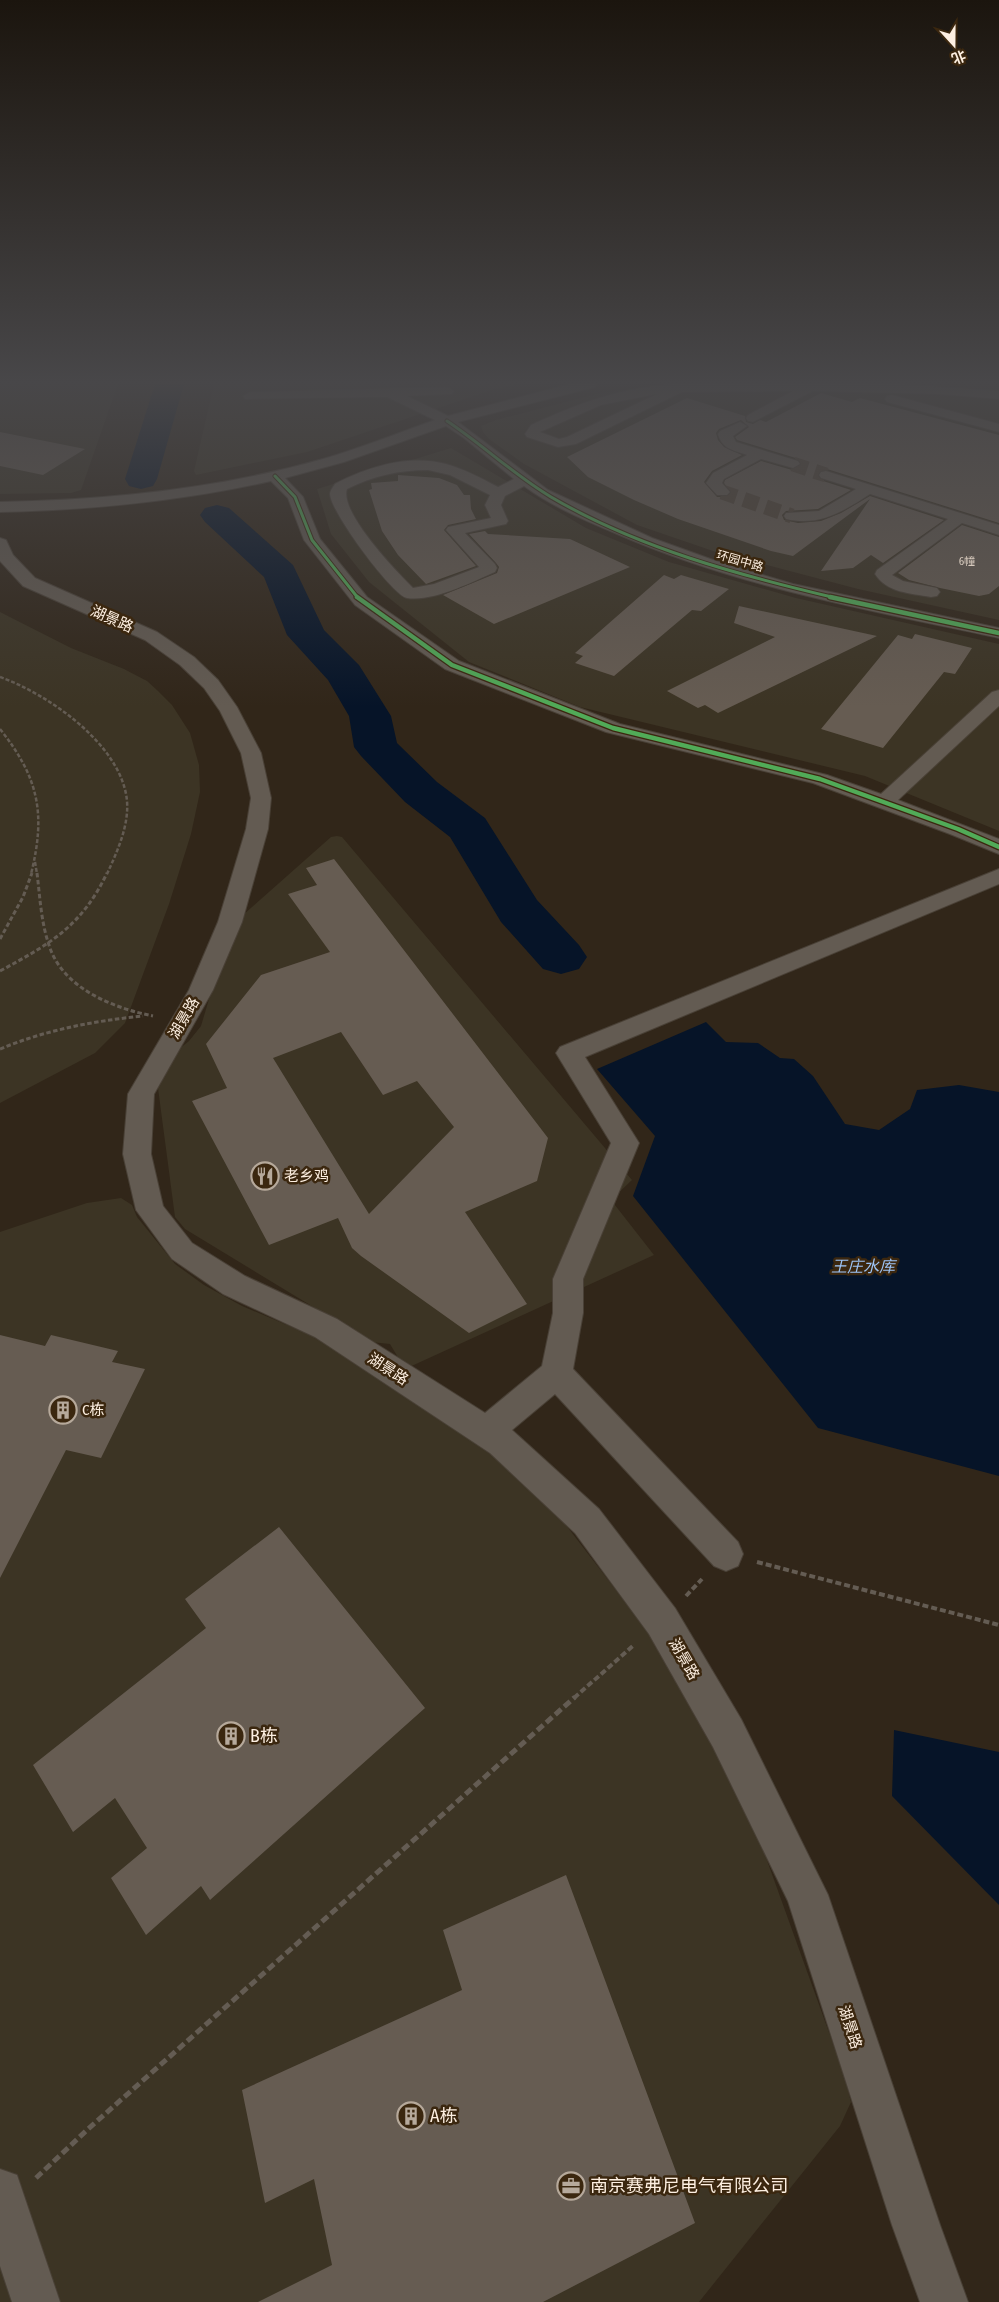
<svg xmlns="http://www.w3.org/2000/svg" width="999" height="2302" viewBox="0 0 999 2302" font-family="'Fira Sans Condensed','Noto Sans SC',sans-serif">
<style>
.commercial{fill:#3c3424}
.water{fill:#061428}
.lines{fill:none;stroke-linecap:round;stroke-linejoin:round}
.river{fill:#061428;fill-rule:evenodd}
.building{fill:#665c52;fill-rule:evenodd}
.minor-tunnel{stroke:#504437;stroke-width:15;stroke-dasharray:15 8;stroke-linecap:butt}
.minor-casing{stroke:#494036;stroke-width:2}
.path-far3{stroke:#645c53;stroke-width:2.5;stroke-dasharray:4 2;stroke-linecap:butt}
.path-far2{stroke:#645c53;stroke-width:3;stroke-dasharray:4.5 2.5;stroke-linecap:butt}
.path-far1{stroke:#645c53;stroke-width:4;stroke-dasharray:6 3;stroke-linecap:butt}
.path{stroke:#645c53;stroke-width:5;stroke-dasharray:8 4;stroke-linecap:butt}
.minor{fill:#635b52;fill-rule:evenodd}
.cycleway-far1-casing{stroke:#3b270f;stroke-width:5}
.cycleway-casing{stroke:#3b270f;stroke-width:7}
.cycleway-far1{stroke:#51ab58;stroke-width:3}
.cycleway{stroke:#51ab58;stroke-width:4.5}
.labels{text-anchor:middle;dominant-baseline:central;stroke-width:5;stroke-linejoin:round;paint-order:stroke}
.far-number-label{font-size:11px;fill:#d7cabd}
.far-street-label{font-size:12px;fill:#fdefe1;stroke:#3b270f}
.street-label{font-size:15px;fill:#fdefe1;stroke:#3b270f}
.poi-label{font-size:15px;fill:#fdefe1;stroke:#3b270f;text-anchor:start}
.water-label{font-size:16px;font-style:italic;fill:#9dc4f6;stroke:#3b270f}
.near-poi-label{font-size:18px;fill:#fdefe1;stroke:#3b270f;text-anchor:start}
</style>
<rect width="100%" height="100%" fill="#312619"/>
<!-- commercial -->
<g class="commercial">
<polygon points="0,384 118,384 81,490 71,493 0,494"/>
<polygon points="214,384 518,384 492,390 307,452 196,475 194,471"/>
<polygon points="667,384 999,384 999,620 858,589 713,551 637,525 524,464 489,439 483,432 481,426 496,420 600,393"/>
<polygon points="451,448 586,528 669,562 796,598 999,644 999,831 865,776 580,707 469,662 369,582 331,534 317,489"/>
<polygon points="0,612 71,648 124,669 147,681 158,691 172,705 190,733 199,765 200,792 191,834 169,904 125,1023 95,1053 0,1103"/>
<polygon points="337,836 342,837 632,1180 611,1200 654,1255 405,1369 390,1344 371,1342 185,1229 175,1217 156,1073 163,1062 189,1041 201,1026 229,932 235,922 331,837"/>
<polygon points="121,1198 132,1205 137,1217 175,1264 204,1285 242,1306 325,1341 466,1432 526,1483 562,1520 663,1651 737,1777 844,2074 851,2102 840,2126 699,2302 0,2302 0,1232 87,1203"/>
</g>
<!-- water -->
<g class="water">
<polygon points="706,1022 726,1042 758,1043 780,1058 794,1059 813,1076 845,1124 879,1130 910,1109 917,1090 959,1085 999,1092 999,1476 818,1428 633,1196 655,1136 597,1069"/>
<polygon points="894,1730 999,1752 999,1905 892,1796"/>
</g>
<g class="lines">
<!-- river -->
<g class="river">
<polygon points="155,384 184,384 157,479 153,486 141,489 129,486 125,479"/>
<polygon points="217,505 229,508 293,565 324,630 359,665 391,716 397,743 437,782 485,818 537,900 579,945 587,957 579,969 561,974 543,969 501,922 450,837 405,802 361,756 354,747 349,716 328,680 287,635 264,577 205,522 200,515 205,508"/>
</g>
</g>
<!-- building -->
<g class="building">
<path d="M 821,393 L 852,402 L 860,398 L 999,435 L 999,523 L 827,469 L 821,470 L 817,474 L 820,480 L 851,490 L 818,509 L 786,511 L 782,515 L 784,520 L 798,523 L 821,521 L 841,513 L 870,496 L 944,520 L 883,563 L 871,555 L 853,568 L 821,571 L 870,499 L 793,556 L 771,551 L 678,519 L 634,500 L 588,477 L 567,457 L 687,398 L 745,416 L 746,422 L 753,424 L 760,420 L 766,422 ZM 741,420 L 749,427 L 735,437 L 737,440 L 799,459 L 802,464 L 792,470 L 761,461 L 725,480 L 724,483 L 731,493 L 727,497 L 717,497 L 704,482 L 712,471 L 742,455 L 724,447 L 718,440 L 716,433 L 719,429 Z"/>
<polygon points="0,432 85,449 43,475 0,466"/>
<polygon points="398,475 439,478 457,485 464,495 470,495 471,509 476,519 448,525 444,530 476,566 426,584 398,555 382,531 369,490 372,489 371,483 398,481"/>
<polygon points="962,525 999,537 999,586 989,594 979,596 940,588 909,580 898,573"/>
<polygon points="485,531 488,534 570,539 630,567 494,624 443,595 497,573 499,567 496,563 469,534"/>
<polygon points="664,575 674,579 681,575 729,589 701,611 692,610 614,676 575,663 583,656 575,653"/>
<polygon points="739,606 877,636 718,713 705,705 698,708 667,691 775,637 734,623"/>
<polygon points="915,634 972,648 955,674 944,672 883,748 821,729 898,635 912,639"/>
<path d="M 334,859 L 548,1138 L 537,1181 L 465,1212 L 527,1304 L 469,1333 L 361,1256 L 352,1248 L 338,1218 L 269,1245 L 192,1101 L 227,1088 L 206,1044 L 261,975 L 330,952 L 288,894 L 317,885 L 306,868 ZM 341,1032 L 383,1095 L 417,1081 L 454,1127 L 369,1214 L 273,1058 Z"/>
<polygon points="0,1335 45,1346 51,1335 118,1351 112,1362 145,1369 101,1458 66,1450 0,1578"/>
<polygon points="279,1527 425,1708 210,1900 201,1886 146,1935 111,1878 147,1848 115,1798 73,1832 33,1765 206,1628 185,1599"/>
<polygon points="566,1875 695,2223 543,2302 258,2302 332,2265 314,2179 265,2203 242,2090 462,1990 443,1930"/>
</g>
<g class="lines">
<!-- minor-tunnel -->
<g class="minor-tunnel">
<polyline points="793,464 826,475"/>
<polyline points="722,492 792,516"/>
</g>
<!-- minor casing -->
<g class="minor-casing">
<g id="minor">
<path d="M 570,384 L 596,384 L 595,387 L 458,422 L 548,490 L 652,538 L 716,561 L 793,584 L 999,628 L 999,638 C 869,610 738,587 615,533 C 584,520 551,506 524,486 L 505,496 L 501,505 L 508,521 L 506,524 L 465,533 L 495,564 L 497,568 L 495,572 C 472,582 433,602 407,598 C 392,595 330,511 330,494 C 330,491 333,487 335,484 C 367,467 409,454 446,464 C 464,469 481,478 498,487 L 514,479 L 464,438 L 446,426 L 344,462 L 285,478 L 303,497 L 320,539 L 367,597 L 459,661 L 620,724 L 827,775 L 881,794 L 992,692 L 999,690 L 999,706 L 898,800 L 999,839 L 999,854 L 950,834 L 813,783 L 606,732 L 445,669 L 355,605 L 304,540 L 288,498 L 271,481 C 182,501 92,510 0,512 L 0,502 C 109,500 218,489 323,459 C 361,448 398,433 435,420 L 387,397 L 245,399 L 243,396 L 250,392 L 447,387 L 454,391 L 452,394 L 407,396 L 448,416 ZM 428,470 L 450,475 L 490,495 L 485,505 L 491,518 L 448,527 L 446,530 L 479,567 L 434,584 L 413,588 C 397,572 339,512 347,489 C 373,476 399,470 428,470 Z"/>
<path d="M 671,384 L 898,384 L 999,391 L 999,399 L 938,394 L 813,391 L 753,422 L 748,421 L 746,418 L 748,415 L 793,391 L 682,392 L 576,444 L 558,447 L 527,437 L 525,434 L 531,425 C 581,402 615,390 671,384 ZM 657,394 L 567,437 L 559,439 L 540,432 L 601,405 Z"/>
<polygon points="892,395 999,424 999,432 887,402 885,399 887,396"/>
<path d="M 740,422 L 747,426 L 733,436 L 736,442 L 798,461 L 800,464 L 793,468 L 761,459 L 724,479 L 722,483 L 730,492 L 727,495 L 717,495 L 706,483 L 713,473 L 747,455 C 733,450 722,449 718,434 L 720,431 Z"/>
<path d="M 826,471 L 999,525 L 999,535 L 962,523 L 892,575 L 903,581 L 937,588 L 940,592 L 937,596 L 931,597 C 910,593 887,593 875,574 L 877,570 L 948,519 L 870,494 C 844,511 819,527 786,519 L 784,516 L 786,513 L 819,511 L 856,489 L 821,478 L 819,475 L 821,472 Z"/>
<polygon points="0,538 6,540 13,555 35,578 157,632 194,657 218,680 237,707 261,753 271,798 268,829 242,922 213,990 154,1094 151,1154 163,1206 192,1243 245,1276 337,1319 485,1413 542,1366 553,1313 553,1279 611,1143 556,1053 560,1047 999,869 999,884 585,1057 639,1143 583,1279 583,1313 573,1369 738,1542 743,1554 738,1566 726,1571 714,1566 555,1394 512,1430 599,1509 675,1608 741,1719 828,1895 940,2225 968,2302 920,2302 892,2225 788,1901 713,1747 649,1634 575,1533 490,1453 315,1337 223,1294 172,1259 136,1210 123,1154 128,1094 189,990 218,922 246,829 251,798 241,753 220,711 204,688 180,665 145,640 23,586 0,561"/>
<polygon points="0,2169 17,2175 60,2302 12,2302 0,2266"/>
</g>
</g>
<!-- path-far3 -->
<g class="path-far3">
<path d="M 0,677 C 48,694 122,745 127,801 C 129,826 117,852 107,874"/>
<path d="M 0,729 C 39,778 46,814 31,874"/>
<polyline points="35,862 37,874"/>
</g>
<!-- path-far2 -->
<g class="path-far2">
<path d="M 37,873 C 40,897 41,922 49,945 C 62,988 113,1008 153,1016"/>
<polyline points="0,939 23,897 32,873"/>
<path d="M 0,971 C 50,944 82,926 107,873"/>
<path d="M 0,1049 C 46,1030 93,1021 143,1016"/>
</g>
<!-- path-far1 -->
<g class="path-far1">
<polyline points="757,1562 999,1625"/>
<polyline points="686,1596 702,1579"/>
<polyline points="574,1698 634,1645"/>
</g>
<!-- path -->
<polyline class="path" points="36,2178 87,2130 575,1697"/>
<!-- minor -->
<use href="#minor" class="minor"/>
<!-- cycleway-far1 casing -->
<g class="cycleway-far1-casing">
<g id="cycleway-far1">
<path d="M 447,421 C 483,445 514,475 551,497 C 638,548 738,575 836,598"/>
<polyline points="275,476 295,497 312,540 358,598"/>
</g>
</g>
<!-- cycleway casing -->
<g class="cycleway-casing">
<g id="cycleway">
<polyline points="357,597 452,665 613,728 820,779 958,829 999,847"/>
<polyline points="830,597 999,633"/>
</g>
</g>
<!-- cycleway-far1 -->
<use href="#cycleway-far1" class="cycleway-far1"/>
<!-- cycleway -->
<use href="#cycleway" class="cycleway"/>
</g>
<!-- sky -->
<linearGradient id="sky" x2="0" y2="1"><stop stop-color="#1b150e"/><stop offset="0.54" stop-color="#484749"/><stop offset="1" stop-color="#484749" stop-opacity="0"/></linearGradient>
<rect width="999" height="707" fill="url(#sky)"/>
<!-- icons -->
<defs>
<g id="restaurant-ring" transform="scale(1.4375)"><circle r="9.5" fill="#3b270f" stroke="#b6a99b" stroke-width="1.5"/><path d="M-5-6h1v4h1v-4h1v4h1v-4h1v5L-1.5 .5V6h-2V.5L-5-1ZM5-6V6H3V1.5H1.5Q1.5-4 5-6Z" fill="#b6a99b"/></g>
<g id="building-ring" transform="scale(1.4375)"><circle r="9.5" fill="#3b270f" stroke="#b6a99b" stroke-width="1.5"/><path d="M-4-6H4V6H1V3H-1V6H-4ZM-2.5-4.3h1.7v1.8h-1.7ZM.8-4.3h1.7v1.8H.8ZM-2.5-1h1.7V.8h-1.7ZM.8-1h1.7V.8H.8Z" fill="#b6a99b"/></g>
<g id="office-ring" transform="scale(1.4375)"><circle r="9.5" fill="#3b270f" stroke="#b6a99b" stroke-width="1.5"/><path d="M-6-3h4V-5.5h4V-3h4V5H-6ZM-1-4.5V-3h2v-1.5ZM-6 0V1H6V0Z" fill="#b6a99b"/></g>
</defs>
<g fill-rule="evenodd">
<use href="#restaurant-ring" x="265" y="1176"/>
<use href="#building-ring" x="63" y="1410"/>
<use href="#building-ring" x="231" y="1736"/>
<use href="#building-ring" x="411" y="2116"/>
<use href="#office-ring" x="571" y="2186"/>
</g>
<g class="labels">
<!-- far-number labels -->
<g class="far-number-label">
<text x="967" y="561">6幢</text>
</g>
<!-- far-street labels -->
<g class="far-street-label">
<text transform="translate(740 561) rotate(16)">环园中路</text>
</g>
<!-- street labels -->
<g class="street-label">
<text transform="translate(112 619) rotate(24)">湖景路</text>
<text transform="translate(184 1018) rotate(-60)">湖景路</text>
<text transform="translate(388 1369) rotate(33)">湖景路</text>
<text transform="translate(684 1659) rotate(60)">湖景路</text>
<text transform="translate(850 2027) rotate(72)">湖景路</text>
</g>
<!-- poi labels -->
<g class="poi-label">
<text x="284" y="1176">老乡鸡</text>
<text x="82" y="1410">C栋</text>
</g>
<!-- water labels -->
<g class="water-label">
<text x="863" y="1266">王庄水库</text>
</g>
<!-- near-poi labels -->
<g class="near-poi-label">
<text x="250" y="1736">B栋</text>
<text x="430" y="2116">A栋</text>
<text x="590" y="2186">南京赛弗尼电气有限公司</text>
</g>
</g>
<!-- north arrow -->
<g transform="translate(954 45) rotate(159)" stroke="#3b270f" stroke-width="4" paint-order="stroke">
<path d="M0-4L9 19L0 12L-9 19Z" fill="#fdefe1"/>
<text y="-8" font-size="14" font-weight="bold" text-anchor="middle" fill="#fdefe1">北</text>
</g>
</svg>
